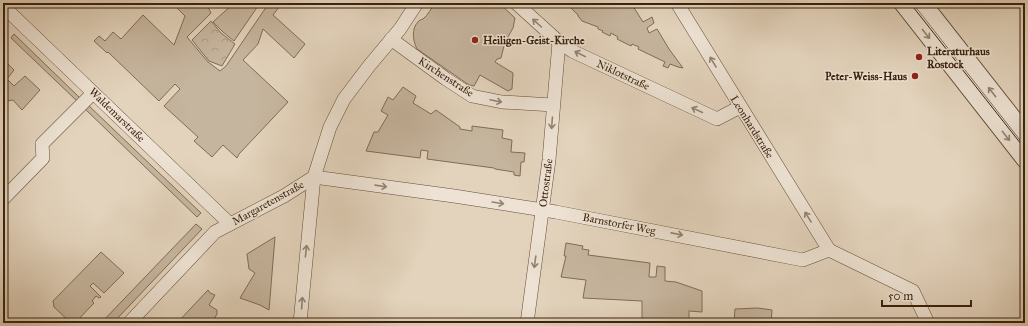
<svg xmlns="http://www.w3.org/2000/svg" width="1028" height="326" viewBox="0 0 1028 326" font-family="'IM FELL Great Primer',serif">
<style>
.green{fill:#c6b59e;stroke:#806c56}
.park{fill:url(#park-crowns);stroke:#806c56}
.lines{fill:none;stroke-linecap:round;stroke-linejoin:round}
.minor-casing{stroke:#644e39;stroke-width:14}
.tertiary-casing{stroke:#644e39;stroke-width:18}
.minor{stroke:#ede2d3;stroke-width:13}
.tertiary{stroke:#ede2d3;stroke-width:16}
.tram{stroke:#3a220d;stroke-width:1}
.oneway{stroke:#948270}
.poi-dot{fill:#8f2418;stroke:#ede2d3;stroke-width:1.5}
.labels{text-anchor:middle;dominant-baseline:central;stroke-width:3;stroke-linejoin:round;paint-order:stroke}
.poi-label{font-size:11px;font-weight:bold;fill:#3a220d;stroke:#ede2d3;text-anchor:start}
.street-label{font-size:11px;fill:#3a220d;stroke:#ede2d3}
</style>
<defs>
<pattern id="park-crowns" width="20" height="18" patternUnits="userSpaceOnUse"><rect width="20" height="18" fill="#c6b59e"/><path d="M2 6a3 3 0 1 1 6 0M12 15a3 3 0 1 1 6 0" fill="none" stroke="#ab9b87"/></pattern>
</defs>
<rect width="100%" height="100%" fill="#e3d3bc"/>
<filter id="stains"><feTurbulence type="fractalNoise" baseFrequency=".005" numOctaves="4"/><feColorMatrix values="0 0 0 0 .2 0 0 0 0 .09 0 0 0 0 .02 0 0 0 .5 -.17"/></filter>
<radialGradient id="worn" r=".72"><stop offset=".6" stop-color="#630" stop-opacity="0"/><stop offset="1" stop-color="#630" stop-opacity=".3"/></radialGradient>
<!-- green -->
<g class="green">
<polygon points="172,3 206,3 211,13 187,37 208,62 220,71 226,66 269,3 282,3 273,15 305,44 294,58 263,29 258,44 243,60 288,102 239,154 237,158 223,145 212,157 194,141 198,137 164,106 180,89 175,84 159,101 108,52 107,53 94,41 99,36 105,41 113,32 121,39 143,15 174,45 185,16"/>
<polygon points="234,3 260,3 234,41 223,32 213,22"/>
<path d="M 434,3 L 499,3 L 515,18 L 513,28 L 505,42 L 501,58 L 497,59 L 495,62 L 513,73 L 512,89 L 508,91 L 480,75 L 474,86 L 469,85 L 417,49 C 413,41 411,29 418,22 C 418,21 422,19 423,19 C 428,15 432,8 434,3 Z"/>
<polygon points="564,3 631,3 643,22 652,17 654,23 647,28 649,33 657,29 669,49 683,68 678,67 670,64 668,68 663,66 665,62 638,49 639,47 632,44 631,46 617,39 618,37 611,33 610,36 602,32 603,31 598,29 598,27 582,21 578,16 578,15 568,5 567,6"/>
<polygon points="14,34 80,98 77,101 11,38"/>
<polygon points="3,59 14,70 7,79 14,86 25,76 40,90 22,110 13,100 7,101 3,109"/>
<polygon points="403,87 416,96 413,103 431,114 436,110 460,127 460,129 472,131 472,126 503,130 502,138 512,140 511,152 525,153 524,162 521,162 520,176 514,175 514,172 495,169 494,168 427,159 428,151 421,150 420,158 366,151 374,132 378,132 388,115 381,111 388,97 393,100"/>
<polygon points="87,104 201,213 197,217 83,107"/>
<polygon points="196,224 202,229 113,323 101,323"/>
<polygon points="275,237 269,310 260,305 240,298 255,273 249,269 247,254"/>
<polygon points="566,243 583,246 582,249 589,250 588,255 650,263 649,277 656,277 657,266 665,267 665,281 676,282 702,291 702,312 689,311 689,323 642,323 642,301 583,298 586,280 561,277 566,256 564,256"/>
<polygon points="101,252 124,273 104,293 93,283 90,286 101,297 99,298 96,296 92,301 94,303 75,323 71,323 54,307 53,301"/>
<polygon points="208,290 210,293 215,295 209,305 217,310 217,314 212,323 203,323 199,321 198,323 177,323"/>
<polygon points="758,308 772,310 771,323 734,323 735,309"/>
</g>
<!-- park -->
<polygon class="park" points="211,21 221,33 235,44 222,66 209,61 192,40"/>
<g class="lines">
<!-- minor casing -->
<g class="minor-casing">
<g id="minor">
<polyline points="516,3 559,42 572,51 717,119 740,107"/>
<polyline points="677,3 829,250"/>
<polyline points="3,6 230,224"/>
<polyline points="391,39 446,79 472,96 502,102 553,105"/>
<polyline points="3,199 43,158 42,144 93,93"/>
<polyline points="129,323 215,232 284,196 314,177 330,127 344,99 369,66 400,29 417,3"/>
<polyline points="300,323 314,177 454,196 556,212 803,260 829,250 913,291 928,323"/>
<polyline points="527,323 549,160 559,42"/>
</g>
</g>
<!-- tertiary casing -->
<g class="tertiary-casing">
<g id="tertiary">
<polyline points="902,3 1025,160"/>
<polyline points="923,3 1025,133"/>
</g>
</g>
<!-- minor -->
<use href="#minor" class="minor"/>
<!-- tertiary -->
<use href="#tertiary" class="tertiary"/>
<!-- tram -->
<polyline class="tram" points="910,3 1025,149"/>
</g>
<!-- one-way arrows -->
<defs><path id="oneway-shaft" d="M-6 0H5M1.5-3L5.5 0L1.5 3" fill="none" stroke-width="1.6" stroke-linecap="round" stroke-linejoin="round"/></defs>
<g class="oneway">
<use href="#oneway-shaft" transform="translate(537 23) rotate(-138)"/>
<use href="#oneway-shaft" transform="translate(926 34) rotate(52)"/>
<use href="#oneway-shaft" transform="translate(580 54) rotate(-154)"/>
<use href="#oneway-shaft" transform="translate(713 62) rotate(-121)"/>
<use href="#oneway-shaft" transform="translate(992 92) rotate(-128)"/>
<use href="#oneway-shaft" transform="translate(496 101) rotate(12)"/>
<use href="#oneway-shaft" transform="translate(697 110) rotate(-155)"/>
<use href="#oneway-shaft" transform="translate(552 123) rotate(94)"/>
<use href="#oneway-shaft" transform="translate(1006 136) rotate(52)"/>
<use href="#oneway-shaft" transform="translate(381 186) rotate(8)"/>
<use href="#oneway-shaft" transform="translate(498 203) rotate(9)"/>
<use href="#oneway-shaft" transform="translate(808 217) rotate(-122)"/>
<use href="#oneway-shaft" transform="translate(677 234) rotate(11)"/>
<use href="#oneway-shaft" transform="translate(306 251) rotate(-84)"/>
<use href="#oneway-shaft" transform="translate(535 262) rotate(98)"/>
<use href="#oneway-shaft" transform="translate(302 303) rotate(-86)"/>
</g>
<!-- markers -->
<g class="poi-dot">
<circle cx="475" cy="40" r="4"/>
<circle cx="919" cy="57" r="4"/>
<circle cx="915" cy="76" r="4"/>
</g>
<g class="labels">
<!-- poi labels -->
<g class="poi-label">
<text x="483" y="40">Heiligen-Geist-Kirche</text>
<text x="927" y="51">Literaturhaus<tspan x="927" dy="13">Rostock</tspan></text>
<text x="907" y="76" text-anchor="end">Peter-Weiss-Haus</text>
</g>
<!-- street labels -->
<g class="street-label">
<text transform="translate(623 75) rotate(25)">Niklotstraße</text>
<text transform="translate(446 77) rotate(33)">Kirchenstraße</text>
<text transform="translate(117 115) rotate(44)">Waldemarstraße</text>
<text transform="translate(752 127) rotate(58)">Leonhardstraße</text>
<text transform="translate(546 183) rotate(-83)">Ottostraße</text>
<text transform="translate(268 203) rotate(-29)">Margaretenstraße</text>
<text transform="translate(619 224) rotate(11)">Barnstorfer Weg</text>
</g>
</g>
<!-- margin -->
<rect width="1028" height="326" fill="none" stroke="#e3d3bc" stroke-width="16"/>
<rect x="4" y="4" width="1020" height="318" fill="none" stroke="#3a220d" stroke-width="2"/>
<rect x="8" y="8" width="1012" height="310" fill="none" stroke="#3a220d"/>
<!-- scale -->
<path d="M882 300v6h89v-6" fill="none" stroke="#3a220d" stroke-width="2"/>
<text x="888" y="300" font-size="12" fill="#3a220d" stroke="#ede2d3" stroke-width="3" paint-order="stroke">50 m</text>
<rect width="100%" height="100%" filter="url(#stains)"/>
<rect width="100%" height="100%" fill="url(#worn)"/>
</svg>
